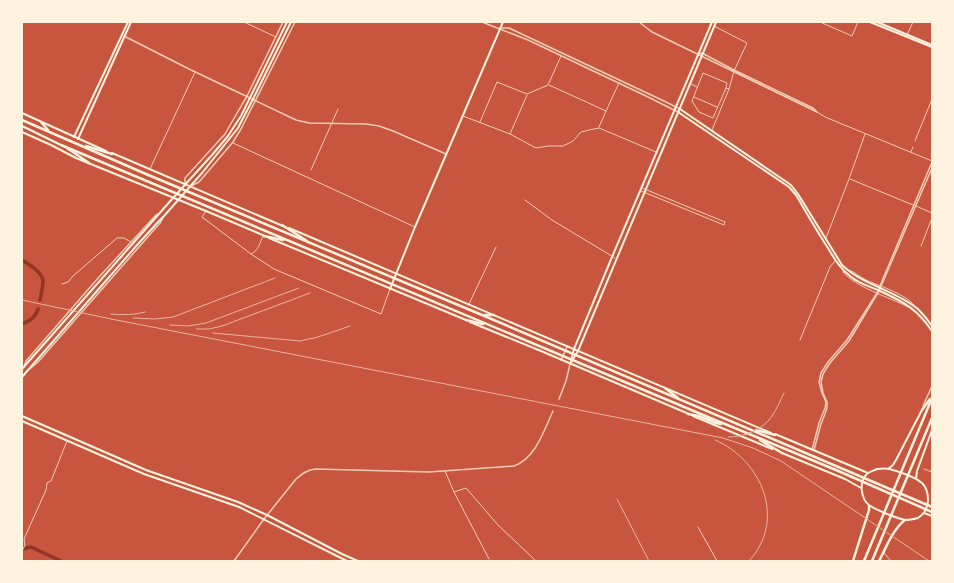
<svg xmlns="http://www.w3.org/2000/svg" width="954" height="583" viewBox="0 0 954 583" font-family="'PT Sans Narrow',sans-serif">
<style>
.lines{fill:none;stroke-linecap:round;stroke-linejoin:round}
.river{stroke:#8f3625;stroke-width:3.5}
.minor{stroke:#f1ccb7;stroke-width:1}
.tertiary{stroke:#f1ccb7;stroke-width:1.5}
.secondary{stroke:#fff3e0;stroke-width:2}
.primary{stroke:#fff3e0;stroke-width:2}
.trunk{stroke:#fff3e0;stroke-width:2.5}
.rail{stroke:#e9b49f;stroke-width:1}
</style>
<rect width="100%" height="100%" fill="#c8553d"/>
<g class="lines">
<!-- river -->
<g class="river">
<path d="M 22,260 C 29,265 42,271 43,281 C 43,286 41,295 40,300"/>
<path d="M 22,324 C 31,320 35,318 38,309"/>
<polyline points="22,549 31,547 61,561"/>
</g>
<!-- minor -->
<g class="minor">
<polyline points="244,22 276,37"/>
<polyline points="820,22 852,36 858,22"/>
<polyline points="907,35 913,22"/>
<polyline points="691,84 697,87"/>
<polyline points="549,85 606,111"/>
<polyline points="726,88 713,118 699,112 692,101 703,73 727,83 726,88 729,89"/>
<polyline points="694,97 717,107"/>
<polyline points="817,112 825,117 932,161"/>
<polyline points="463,116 510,134 536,148 548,146 563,146 573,141 581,132 589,130 599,128 656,152"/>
<polyline points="480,122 497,82 527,94 548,85 561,56"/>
<polyline points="599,127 606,111 619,83"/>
<polyline points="712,130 729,89 734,71 747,43 714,26"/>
<polyline points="510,134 527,95"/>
<polyline points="915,141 932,99"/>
<polyline points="233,143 415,227"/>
<polyline points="911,152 913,147"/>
<polyline points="150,169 195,72"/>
<polyline points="311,170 338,109"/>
<polyline points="850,179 913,205"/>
<polyline points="641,191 724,225 725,222 642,188"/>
<polyline points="525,200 552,220 615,258"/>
<polyline points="916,206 932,213"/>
<path d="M 206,211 L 202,217 L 251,254 C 258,251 260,243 263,236"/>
<polyline points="826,238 849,179 865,134"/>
<polyline points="921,246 932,218"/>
<polyline points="251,254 274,269 381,314 390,289"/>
<path d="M 849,270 C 855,272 860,277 866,280 C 877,285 911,296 915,307"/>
<path d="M 843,272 C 855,287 889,297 908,307"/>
<polyline points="62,284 68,282 73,276 117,238 124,238 131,242"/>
<polyline points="469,304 496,247"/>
<polyline points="800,340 830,267 835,261"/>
<polyline points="924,469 932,472"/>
<polyline points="445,471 454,492 489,559"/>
<polyline points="454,492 466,488 498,525 536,561"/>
<polyline points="698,527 717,561"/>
<polyline points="22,551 25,545 24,539 46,490 47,483 51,481 67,441"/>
<polyline points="884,553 891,561"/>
</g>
<!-- tertiary -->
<g class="tertiary">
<polyline points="482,22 528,40 646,96 678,112"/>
<polyline points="639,22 652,32 817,112 813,108 734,70 702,53 698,54"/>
<polyline points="502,28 509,28 666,102 680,109"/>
<polyline points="124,36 189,69 296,120 309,123 366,124 379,126 393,131 446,154"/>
<polyline points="185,185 185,178 225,134 229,127 247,96 283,22"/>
<polyline points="191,186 199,182 233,142 241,129 295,22"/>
<polyline points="561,360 567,347"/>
<polyline points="24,367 26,361 99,277 156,215 158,214"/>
<polyline points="31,368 38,362 160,223 163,218"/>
<polyline points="559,399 566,381 570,364"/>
<polyline points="923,406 932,386"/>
<polyline points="812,450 819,423 825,408 826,402 822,393 819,382 821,373 828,362 847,340 877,293 932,162"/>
<polyline points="814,450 821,424 825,414 827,408 827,402 823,393 821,382 823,374 830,363 849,341 879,291 932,168"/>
<path d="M 234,561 L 264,519 L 296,479 C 302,474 307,470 315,469 L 429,472 L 514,466 C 536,458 544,430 553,411"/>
</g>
<!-- secondary -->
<g class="secondary">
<polyline points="870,22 932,47"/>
<polyline points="877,22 932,45"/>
<path d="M 680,109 L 791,185 L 798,194 L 842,265 C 864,286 895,290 918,309 C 923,314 928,320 932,326"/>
<path d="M 678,112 L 789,187 L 796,195 C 806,212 815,228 826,245 C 833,256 839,268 850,276 C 859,284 869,286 880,291 C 904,302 917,309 932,331"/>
<polyline points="22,113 106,151"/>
<polyline points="22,132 51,145 76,158 206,211 265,236"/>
<polyline points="74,137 128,22"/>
<polyline points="78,139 131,22"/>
<polyline points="112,153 283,226"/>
<polyline points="289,228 771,433"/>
<polyline points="269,238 466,320"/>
<polyline points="390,289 415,227 503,22"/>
<polyline points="470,322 541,351 689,414"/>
<polyline points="571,361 574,349 612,257 712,22"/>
<polyline points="570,364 578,351 716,22"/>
<polyline points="693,416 772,449"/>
<polyline points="775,434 868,473"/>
<polyline points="782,453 845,479 861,488"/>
<path d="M 877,469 C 880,469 885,468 889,469 C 898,471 915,477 922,483 C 927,488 928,494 928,500 C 928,507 924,514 918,518 C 914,519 910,520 906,520 C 898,519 876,510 869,505 C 861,499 859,483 866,475 C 868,472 873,471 877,469 Z"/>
<polyline points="888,469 893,465 896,460 922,410"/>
<polyline points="916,479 917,471 932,430"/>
<polyline points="924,513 932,516"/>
</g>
<!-- primary -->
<g class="primary">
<polyline points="22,369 173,198 212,155 228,136 241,116 287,22"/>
<polyline points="22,377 138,244 159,221 164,216 202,173 238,128 253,99 291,22"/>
<polyline points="22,416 146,470 238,502 267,515 342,554 358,561"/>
<polyline points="22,421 144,474 239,507 347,561"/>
</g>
<!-- trunk -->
<g class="trunk">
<polyline points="22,120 146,174 482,315 932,507"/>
<polyline points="41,122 48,130"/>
<polyline points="22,126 61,145 708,417 836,470 932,512"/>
<polyline points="86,146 112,154"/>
<polyline points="67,148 89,163"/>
<polyline points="282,225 307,241"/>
<polyline points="264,236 283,240"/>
<polyline points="485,315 494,315"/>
<polyline points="466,320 483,324"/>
<polyline points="665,388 678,398"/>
<polyline points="922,410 930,399"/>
<polyline points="688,414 699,416 716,423 721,424"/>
<polyline points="756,430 775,435"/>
<polyline points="760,440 782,453"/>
<polyline points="853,561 869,510 869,506"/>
<polyline points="864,561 932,398"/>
<polyline points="872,561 932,418"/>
<path d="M 879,561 C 886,548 893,529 905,520"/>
</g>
<!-- rail -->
<g class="rail">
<polyline points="22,300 111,319 723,438 753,448 781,461 929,561"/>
<path d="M 111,314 C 123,315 134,315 145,312"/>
<polyline points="133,318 155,319 173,317 275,278"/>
<polyline points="170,325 188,326 206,323 299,288"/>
<polyline points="196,329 209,329 222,326 310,293"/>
<polyline points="213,333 300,341 318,337 350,326"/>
<path d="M 728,437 C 744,437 763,430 772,416 C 777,409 780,401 784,393"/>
<path d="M 715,440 C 762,460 787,520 749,561"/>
<polyline points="617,499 649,561"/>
</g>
</g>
<!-- border -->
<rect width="954" height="583" fill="none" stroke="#fff3e0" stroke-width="46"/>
</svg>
